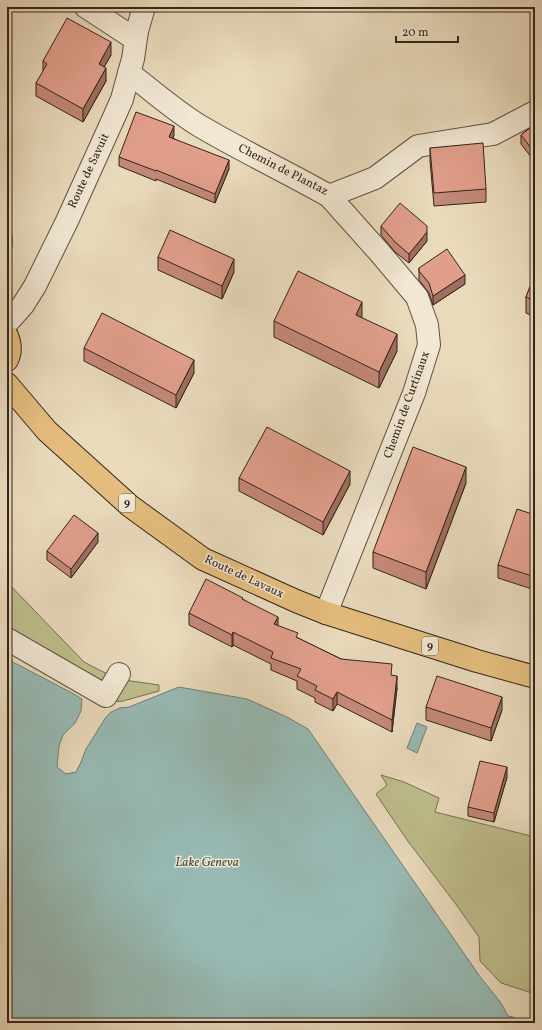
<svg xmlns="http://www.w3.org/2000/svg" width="542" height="1030" viewBox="0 0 542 1030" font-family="Vollkorn,serif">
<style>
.green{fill:#bebd8c;stroke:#787154}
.water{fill:#97bab4;stroke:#6f7e77}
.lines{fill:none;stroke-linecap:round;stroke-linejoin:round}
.minor-casing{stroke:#605243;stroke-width:24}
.major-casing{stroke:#33251b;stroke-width:24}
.minor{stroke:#f1e7d3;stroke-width:22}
.major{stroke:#e4bd7e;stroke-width:22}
.wall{fill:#c28878;stroke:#33251b}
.shaded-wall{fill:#9e6f61;stroke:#33251b}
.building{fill:#e19e8b;stroke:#33251b}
.labels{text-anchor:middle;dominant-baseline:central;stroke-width:3;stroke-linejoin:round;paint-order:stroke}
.shield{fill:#f1e7d3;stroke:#6c5f52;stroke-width:1}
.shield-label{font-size:11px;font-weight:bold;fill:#33251b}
.street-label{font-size:12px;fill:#33251b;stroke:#f1e7d3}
.water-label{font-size:13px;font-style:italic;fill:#4c4a41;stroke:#f1e7d3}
</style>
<rect width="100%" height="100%" fill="#e9dabc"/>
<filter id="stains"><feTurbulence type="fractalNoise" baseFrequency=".005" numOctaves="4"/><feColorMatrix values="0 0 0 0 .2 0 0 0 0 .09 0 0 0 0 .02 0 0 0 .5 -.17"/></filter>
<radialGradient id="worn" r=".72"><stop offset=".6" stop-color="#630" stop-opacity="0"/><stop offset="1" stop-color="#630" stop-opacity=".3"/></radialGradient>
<!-- green -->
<g class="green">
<polygon points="7,582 84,662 117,679 159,685 159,691 123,701 110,702 7,643"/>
<polygon points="381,775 404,782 439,798 435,812 535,837 535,994 501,983 480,961 479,937 455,903 407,840 376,794 387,785"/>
</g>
<!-- water -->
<g class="water">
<polygon points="7,659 72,693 82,699 81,711 75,723 63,735 59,746 57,767 66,774 76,772 81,762 86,749 106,717 111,712 120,708 129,707 179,687 247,699 287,717 308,729 481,978 501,1003 508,1016 513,1017 520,1022 519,1023 7,1023"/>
<polygon points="417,723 427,727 417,753 407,748"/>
</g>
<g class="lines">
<!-- minor casing -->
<g class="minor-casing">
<g id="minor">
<polyline points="86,7 135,39"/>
<path d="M 129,73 C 153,91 175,111 200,126 C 242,151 287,172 329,196 L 375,178 L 418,146 L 493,134 L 535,112"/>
<polyline points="7,323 23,305 35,286 67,221 115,115 122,99 129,73 133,59 137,31 144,7"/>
<polyline points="326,613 414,393 429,345 427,325 417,297 380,253 329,196"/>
<polyline points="7,639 106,696 119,674"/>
</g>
</g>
<!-- major casing -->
<g class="major-casing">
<g id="major">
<path d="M 7,336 C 10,343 11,352 7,360"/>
<polyline points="7,384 47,431 130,506 203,559 296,601 326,613 477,661 535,677"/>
</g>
</g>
<!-- minor -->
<use href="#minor" class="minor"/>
<!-- major -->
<use href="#major" class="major"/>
</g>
<!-- wall -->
<g class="wall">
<polygon points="111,55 104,67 106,81 83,122 36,96 36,83 43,72 43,61"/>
<polygon points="535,124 535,162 521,144 521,135"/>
<polygon points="174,135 173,138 229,169 215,203 156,179 156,181 119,166 119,157"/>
<polygon points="430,148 486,189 486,202 434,206 430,161"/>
<polygon points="7,203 12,238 12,247 7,248"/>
<polygon points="381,226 427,241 409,263 395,252 381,235"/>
<polygon points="158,257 234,272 222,299 158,270"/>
<polygon points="419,268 465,284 433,305 429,293 419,280"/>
<polygon points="535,274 535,317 526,313 526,297"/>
<polygon points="274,321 397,351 379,388 274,337"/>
<polygon points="84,348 194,373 176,408 84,361"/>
<polygon points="239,478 350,484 323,535 239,491"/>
<polygon points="466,483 426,589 373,568 373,552"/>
<polygon points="535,515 535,590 498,578 498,565"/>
<polygon points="98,542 71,578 47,560 47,551"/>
<polygon points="243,599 278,626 298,638 341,659 392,676 397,688 392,732 337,704 333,711 315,702 315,698 297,689 297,681 271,670 271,664 233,645 232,647 189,625 189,613"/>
<polygon points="426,707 502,710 491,741 426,720"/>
<polygon points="507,777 494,822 468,816 468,807"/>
</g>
<!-- shaded-wall -->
<g class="shaded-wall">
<polygon points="111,42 111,55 99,76 99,64"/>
<polygon points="106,68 106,81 83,122 83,109"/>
<polygon points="174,126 174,135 169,146 169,137"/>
<polygon points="229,160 229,169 215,203 215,194"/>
<polygon points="427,232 427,241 409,263 409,254"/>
<polygon points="234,259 234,272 222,299 222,286"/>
<polygon points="465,275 465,284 433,305 433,296"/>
<polygon points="362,302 362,318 356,315"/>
<polygon points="397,334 397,351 379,388 379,372"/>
<polygon points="194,360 194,373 176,408 176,395"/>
<polygon points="466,467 466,483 426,589 426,572"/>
<polygon points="350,471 350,484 323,535 323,522"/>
<polygon points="98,533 98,542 71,578 71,569"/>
<polygon points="278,617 278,630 274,624"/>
<polygon points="233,632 233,645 232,647 232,635"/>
<polygon points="397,676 397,688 392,732 392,720"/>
<polygon points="337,692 337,704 333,711 333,699"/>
<polygon points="502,697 502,710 491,741 491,728"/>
<polygon points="507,767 507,777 494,822 494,813"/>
</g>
<!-- building -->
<g class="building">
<polygon points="67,18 111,42 99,64 106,68 83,109 36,83 47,64 43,61"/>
<polygon points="136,112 174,126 169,137 229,160 215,194 156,170 156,171 119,157"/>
<polygon points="535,124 535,153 521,135"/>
<polygon points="483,143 486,189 434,193 430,148"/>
<polygon points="7,203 12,238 7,239"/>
<polygon points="400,203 427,226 427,232 409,254 395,242 381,226"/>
<polygon points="170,230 234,259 222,286 158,257"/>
<polygon points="447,249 465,275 433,296 429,283 419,271 419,268"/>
<polygon points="298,271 362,302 356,315 397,334 379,372 274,321"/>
<polygon points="535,274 535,301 526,297"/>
<polygon points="102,313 194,360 176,395 84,348"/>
<polygon points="267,427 350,471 323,522 239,478"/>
<polygon points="413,447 466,467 426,572 373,552"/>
<polygon points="517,509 535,515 535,577 498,565"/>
<polygon points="74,515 98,533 71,569 47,551"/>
<polygon points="206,579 243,598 242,599 278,617 274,624 298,633 296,637 341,659 392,664 391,675 397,676 392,720 337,692 333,699 315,690 317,686 297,676 301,669 271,658 273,652 233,632 232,635 189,613"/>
<polygon points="437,676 502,697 491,728 426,707"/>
<polygon points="480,761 507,767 494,813 468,807"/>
</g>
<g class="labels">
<!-- shield labels -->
<g class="shield">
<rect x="119" y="494" width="16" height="18" rx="3"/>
<rect x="422" y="637" width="16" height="18" rx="3"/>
</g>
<g class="shield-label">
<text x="127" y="503">9</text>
<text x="430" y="646">9</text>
</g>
<!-- street labels -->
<g class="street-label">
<text transform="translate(283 170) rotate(27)">Chemin de Plantaz</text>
<text transform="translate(89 171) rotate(-65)">Route de Savuit</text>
<text transform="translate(407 405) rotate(-70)">Chemin de Curtinaux</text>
<text transform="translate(244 577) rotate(25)">Route de Lavaux</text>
</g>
<!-- water labels -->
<g class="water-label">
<text x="207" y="863">Lake Geneva</text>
</g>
</g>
<!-- margin -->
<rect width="542" height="1030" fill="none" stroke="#e9dabc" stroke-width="24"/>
<rect x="8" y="8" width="526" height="1014" fill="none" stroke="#33251b" stroke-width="2"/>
<rect x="12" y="12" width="518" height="1006" fill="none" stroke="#33251b"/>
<!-- scale -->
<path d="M396 36v6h62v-6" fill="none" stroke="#33251b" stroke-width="2"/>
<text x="402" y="36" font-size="12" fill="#33251b" stroke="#f1e7d3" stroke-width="3" paint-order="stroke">20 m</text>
<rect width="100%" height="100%" filter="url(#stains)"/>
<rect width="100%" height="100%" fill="url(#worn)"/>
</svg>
